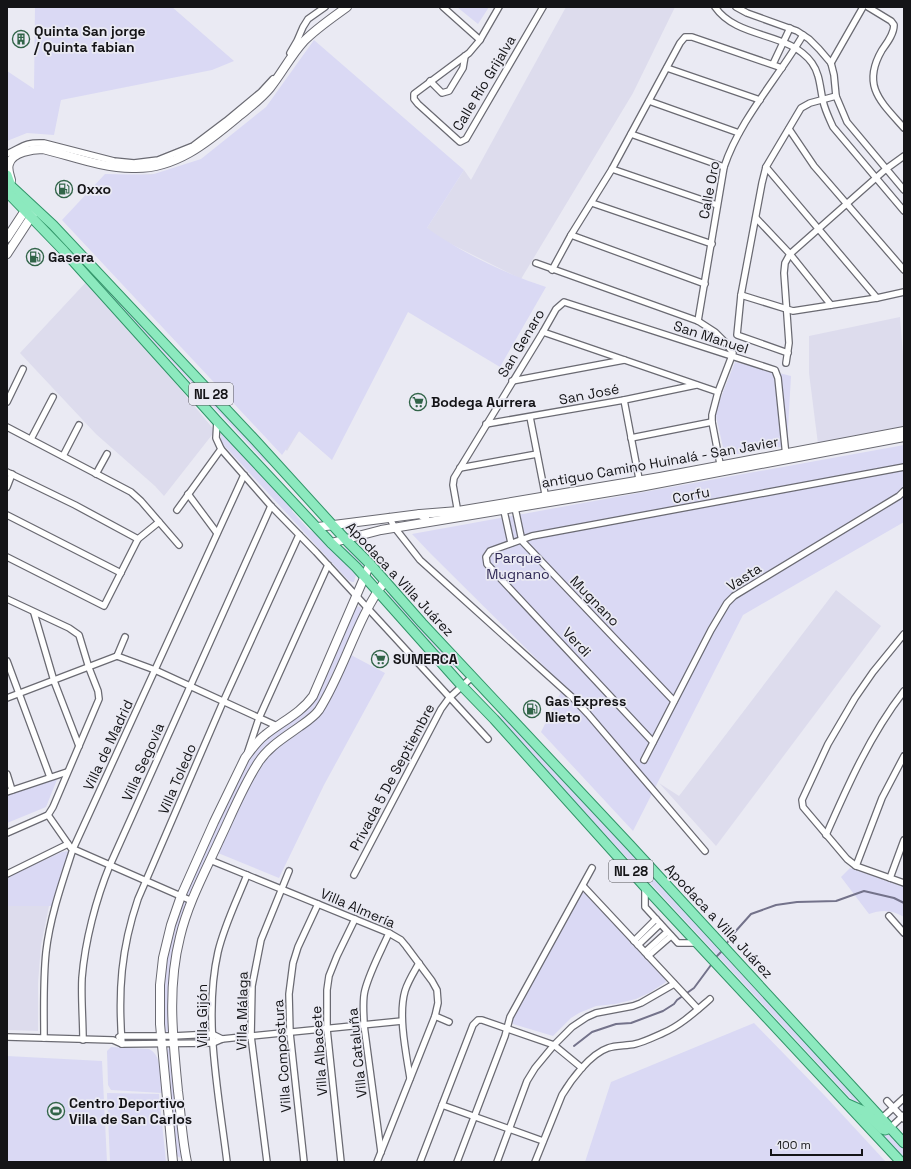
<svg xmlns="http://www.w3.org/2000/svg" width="911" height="1169" viewBox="0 0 911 1169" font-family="'Space Grotesk',sans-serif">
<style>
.built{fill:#dddced}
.green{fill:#dad9f4}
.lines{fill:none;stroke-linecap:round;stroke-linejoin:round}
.stream{stroke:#73728a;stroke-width:2}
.street-casing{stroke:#6a6a72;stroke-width:8}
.secondary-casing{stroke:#6a6a72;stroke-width:10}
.primary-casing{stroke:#309568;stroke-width:11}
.street{stroke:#fff;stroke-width:5.5}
.secondary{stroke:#fff;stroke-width:8}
.primary{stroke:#8ce9be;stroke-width:9}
.labels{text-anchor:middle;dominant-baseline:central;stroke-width:3.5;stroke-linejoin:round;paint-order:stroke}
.shield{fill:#eaeaf3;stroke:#545459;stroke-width:1}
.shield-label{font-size:13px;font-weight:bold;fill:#141417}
.poi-label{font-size:14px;font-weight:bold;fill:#141417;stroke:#eaeaf3;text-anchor:start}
.street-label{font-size:14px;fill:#141417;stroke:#eaeaf3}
.park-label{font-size:14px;fill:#302956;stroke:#eaeaf3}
</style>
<rect width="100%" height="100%" fill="#eaeaf3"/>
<!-- built -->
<g class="built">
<polygon points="566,7 675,7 633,93 521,279 447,242 327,455 299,431 287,451 241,393 139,202 127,175 175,173 427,228 464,170 471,180"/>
<polygon points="89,279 215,431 164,496 155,486 96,434 20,353"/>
<polygon points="900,317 904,368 904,427 818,444 809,373 809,336"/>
<polygon points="836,590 881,626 716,846 659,783 679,796"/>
<polygon points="7,906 49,906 41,945 38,983 38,1031 7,1030"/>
</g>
<!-- green -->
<g class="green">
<polygon points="35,7 172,7 234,61 212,70 61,100 54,135 27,133 7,141 7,71 34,89"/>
<polygon points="457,7 489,7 478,24"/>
<path d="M 314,40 L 464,170 L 427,228 C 462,253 506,274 546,287 L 500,367 L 408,312 L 332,460 L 299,431 L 282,455 L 62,220 L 105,174 L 151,175 L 201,159 L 266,107 Z"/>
<polygon points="74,256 83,263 275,468 263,460"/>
<polygon points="735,362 791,376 787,446 725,456 715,412"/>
<polygon points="222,429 292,505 292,511 309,530 318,534 356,575 354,582 352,582 348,580 221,442 221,432"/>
<polygon points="904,445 904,522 743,615 633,831 541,732 564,686 430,553 412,534"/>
<polygon points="344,542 366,567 365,570 348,553 343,544"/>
<polygon points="388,595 391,595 457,667 455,668 388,597"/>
<path d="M 356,606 L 360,607 L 362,611 L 318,704 C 308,717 299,722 286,730 C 271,741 259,754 249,769 L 199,877 L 181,923 L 169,1031 L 165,1032 L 164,1031 L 164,967 L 180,906 L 250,755 L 261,742 L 304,711 L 329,665 Z"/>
<polygon points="351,655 385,673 324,785 279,878 218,853 257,770 263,759 327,703"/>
<polygon points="503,713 860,1101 855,1102 848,1096 677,912 500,720 499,717"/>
<polygon points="58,777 46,807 7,823 7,795"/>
<path d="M 68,851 C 69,856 54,897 52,906 L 7,906 L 7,877 L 62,852 Z"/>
<path d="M 850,868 L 904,887 L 904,917 C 893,910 882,909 869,914 L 841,877 Z"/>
<polygon points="585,892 664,977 666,982 649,993 636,999 615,1004 596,1006 579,1013 571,1018 553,1036 513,1024 511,1020 581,894"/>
<polygon points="754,1023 826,1097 886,1162 585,1162 611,1082"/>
<path d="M 111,1047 L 149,1049 C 163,1056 161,1080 162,1093 L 111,1090 L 108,1085 L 107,1051 Z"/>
<polygon points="168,1048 171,1049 183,1156 181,1158 177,1156 166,1050"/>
<polygon points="7,1056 102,1061 107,1162 7,1162"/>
<polygon points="107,1093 159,1094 166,1162 110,1162"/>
<polygon points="865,1117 890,1132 904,1146 904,1158"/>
</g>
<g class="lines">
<!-- stream -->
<g class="stream">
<polyline points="727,943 734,933 751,914 776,905 797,902 836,901 864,891 894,898 904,903"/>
<polyline points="717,956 721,952"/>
<polyline points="574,1046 592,1032 616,1024 631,1023 663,1011 674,1004 677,1000 694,988 711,965"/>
</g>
<!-- street casing -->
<g class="street-casing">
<g id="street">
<polyline points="443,7 480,40"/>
<polyline points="499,7 480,40 469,53 414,94 414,99 418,104 460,142 466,139 543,7"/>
<path d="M 715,7 C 738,40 789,31 812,63 C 820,74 820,88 823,101 C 825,110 829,118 833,127 L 904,211"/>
<polyline points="736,7 747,13 797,31 809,39 819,49 831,63 834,75 836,96 847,122 904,190"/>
<path d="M 868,7 L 891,21 L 894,25 C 894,34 887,43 882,50 C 861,86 881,102 904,128"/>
<polyline points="290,53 297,41 303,27 308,19 325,7"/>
<polyline points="831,63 863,7"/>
<polyline points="773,64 790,28"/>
<polyline points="667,68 760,100"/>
<polyline points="430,81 442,93 449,91 463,68 465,56"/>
<polyline points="649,101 739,133"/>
<polyline points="789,129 814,166 904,270"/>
<polyline points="631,134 724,167"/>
<path d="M 7,154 C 23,147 24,142 44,143 L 114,161 L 134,163 L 158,160 L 193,146 L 226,121 L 261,92 L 273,79"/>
<polyline points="766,167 877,298"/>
<polyline points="612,169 717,205"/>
<polyline points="592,203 712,244"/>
<polyline points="756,218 790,254 831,305"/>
<polyline points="571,235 705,284"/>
<polyline points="536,263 698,321 715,332 724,341 733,353 718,392 712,415 712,422 721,469"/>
<polyline points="552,270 571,235 612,169 680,43 685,37 692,37 782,68"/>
<polyline points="741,295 793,311 877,298 904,292"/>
<path d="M 698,321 L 724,167 C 740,119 778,78 803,35"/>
<polyline points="543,332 718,392"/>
<polyline points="788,353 737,335 741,295 762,183 766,167 801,108 810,103 836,96"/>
<polyline points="786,363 789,343 784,273 785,263 790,254 886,169 904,156"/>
<polyline points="512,381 624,360"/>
<polyline points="624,400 640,484"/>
<polyline points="7,402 23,369"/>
<polyline points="530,417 546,499"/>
<polyline points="486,424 624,400 696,385"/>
<polyline points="7,427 131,492 141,501 179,545"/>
<polyline points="631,438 712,422"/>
<polyline points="31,439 53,397"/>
<polyline points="221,449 271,506 316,552 488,739"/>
<polyline points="63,456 79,425"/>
<polyline points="460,468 537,454"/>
<polyline points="7,472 75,505 138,539"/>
<polyline points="96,474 107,454"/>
<polyline points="7,487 12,474"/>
<polyline points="188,494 217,533"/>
<polyline points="515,508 522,541 674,701"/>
<polyline points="177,510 221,449 216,438 217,421"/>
<polyline points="504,511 511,543"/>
<polyline points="458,513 453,485 454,478 543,332 556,309 564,302 775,370 778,378 786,456"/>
<polyline points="7,515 121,573"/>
<polyline points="389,517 395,528 420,560 573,698 588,714 705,851"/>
<polyline points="7,557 104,606 138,539 159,522"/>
<polyline points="7,599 69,628 79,635 89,668 98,691 99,699 53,807 48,815 7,833"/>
<polyline points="34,613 54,681 79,746"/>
<polyline points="904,634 873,672 855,698 828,744 802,800 803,807 847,859 856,866 904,883"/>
<polyline points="117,656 155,670 277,726"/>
<polyline points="117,656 125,637"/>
<polyline points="7,661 50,777"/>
<polyline points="7,698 117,656"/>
<polyline points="653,742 487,564 486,557 490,551 532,536 904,467"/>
<polyline points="248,751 259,718 328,565"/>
<polyline points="644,760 711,630 727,603 734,596 899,496 904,491"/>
<polyline points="7,774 12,790"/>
<polyline points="7,792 67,772"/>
<polyline points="48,815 71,848 192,901"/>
<path d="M 826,835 C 848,785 870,735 904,691"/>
<polyline points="210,860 389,933 401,940 406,946 432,981 437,990 438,1003 435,1016 377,1162"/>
<polyline points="856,866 882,798 904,756"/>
<polyline points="7,874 68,844"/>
<polyline points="354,875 441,709 449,698 472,677"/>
<polyline points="890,878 904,840"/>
<polyline points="583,886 698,1009"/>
<polyline points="645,887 645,907 678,943 698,943"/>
<polyline points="889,916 904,933"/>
<polyline points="634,941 656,919"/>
<polyline points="638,945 660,924"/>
<polyline points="645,952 667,932"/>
<polyline points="648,956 671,936"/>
<polyline points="435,1016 449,1022"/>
<polyline points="7,1037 113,1040 122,1044 213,1043 222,1039 402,1021"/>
<polyline points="119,1037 121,1036 173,1036 212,1034 222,1039"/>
<path d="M 44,1038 C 44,1009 43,981 46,952 C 50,917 62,883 73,849 L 244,475"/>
<path d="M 83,1040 C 83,1019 81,999 82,978 C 85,941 96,899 110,865 L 271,506"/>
<path d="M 122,1044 C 118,991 121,949 138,899 L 223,702 L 299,535"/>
<path d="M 410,1078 C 406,1053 398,1015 405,991 C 408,981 414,972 419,963"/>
<polyline points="887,1101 904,1119"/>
<polyline points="442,1105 543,1141"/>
<polyline points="881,1119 904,1098"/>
<polyline points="890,1128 904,1115"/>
<path d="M 381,1152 L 364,1025 C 364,1014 362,1001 365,990 C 370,971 381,951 389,933"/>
<path d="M 227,1162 C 219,1096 203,1018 218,952 C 224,926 237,900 247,875"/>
<polyline points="267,1162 251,1036 252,986 261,940 289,871"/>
<polyline points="304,1162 290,1033 289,994 293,963 298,947 318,904"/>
<polyline points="341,1162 327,1029 327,990 329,976 337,956 355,919"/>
<polyline points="420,1162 473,1025 478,1020 482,1020 554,1045 582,1068"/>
<polyline points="457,1162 505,1036 510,1017 592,868"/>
<polyline points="497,1162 527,1081 535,1068 554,1045 572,1027 587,1017 596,1013 633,1006 641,1003 674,984"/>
<path d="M 535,1162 L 562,1095 C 571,1080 590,1054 608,1048 C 616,1045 626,1046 635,1044 C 644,1042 654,1037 663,1033 C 680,1026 696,1011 710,999"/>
</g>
</g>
<!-- secondary casing -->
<g class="secondary-casing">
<g id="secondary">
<path d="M 11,180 C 10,176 7,169 9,164 C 12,152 33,149 43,149 C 72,156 102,168 132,168 C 175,170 208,142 239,116 C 250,107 261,99 270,88 C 282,73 291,55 304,41 C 317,28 332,18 347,7"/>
<polyline points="7,238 28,206"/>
<polyline points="7,254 35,211"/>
<polyline points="420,514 458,511 660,477 904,431"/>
<polyline points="318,527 420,514 425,517"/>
<polyline points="331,543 381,530 640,487 904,437"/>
<path d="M 173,1162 L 160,1024 L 160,985 L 163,958 L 171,925 L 181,896 L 214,822 L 245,758 C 251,750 257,741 265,735 C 281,722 301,713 313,696 L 370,564"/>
<path d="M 187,1162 C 182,1139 181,1115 178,1091 C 173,1040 167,988 180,937 C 188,903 205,872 219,841 C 231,816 243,786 258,763 C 268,747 285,737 299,727 C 306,722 314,717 319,710 C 345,669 356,619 385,581"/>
</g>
</g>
<!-- primary casing -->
<g class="primary-casing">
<g id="primary">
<polyline points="7,175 11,186 53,225 256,441 346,540 370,564 422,623 630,845 904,1143"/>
<polyline points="7,192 64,251 217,421 331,543 356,567 462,686 494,719 645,887 901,1162"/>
<polyline points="848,1104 864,1111 882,1129 885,1130 890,1128"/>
</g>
</g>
<!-- street -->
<use href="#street" class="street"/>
<!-- secondary -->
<use href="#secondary" class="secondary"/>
<!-- primary -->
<use href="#primary" class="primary"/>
</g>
<!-- icons -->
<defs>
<g id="building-ring" transform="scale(0.9)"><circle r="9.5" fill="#eaeaf3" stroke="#316448" stroke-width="1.5"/><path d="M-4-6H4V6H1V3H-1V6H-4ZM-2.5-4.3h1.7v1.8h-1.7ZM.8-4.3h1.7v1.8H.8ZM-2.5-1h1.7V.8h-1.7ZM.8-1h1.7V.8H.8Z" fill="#316448"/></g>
<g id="fuel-ring" transform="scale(0.9)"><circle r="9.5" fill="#eaeaf3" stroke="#316448" stroke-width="1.5"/><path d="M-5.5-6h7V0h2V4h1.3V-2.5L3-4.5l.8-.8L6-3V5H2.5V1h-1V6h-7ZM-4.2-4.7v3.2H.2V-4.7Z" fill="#316448"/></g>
<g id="supermarket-ring" transform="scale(0.9)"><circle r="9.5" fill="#eaeaf3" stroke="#316448" stroke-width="1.5"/><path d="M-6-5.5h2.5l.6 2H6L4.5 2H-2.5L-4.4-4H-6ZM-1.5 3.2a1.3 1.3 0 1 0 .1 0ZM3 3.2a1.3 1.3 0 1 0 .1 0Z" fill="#316448"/></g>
<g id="stadium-ring" transform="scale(0.9)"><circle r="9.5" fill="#eaeaf3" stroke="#316448" stroke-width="1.5"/><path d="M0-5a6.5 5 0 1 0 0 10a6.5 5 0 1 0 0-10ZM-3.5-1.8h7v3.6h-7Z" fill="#316448"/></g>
</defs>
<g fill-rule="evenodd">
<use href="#building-ring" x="21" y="39"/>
<use href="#fuel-ring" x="64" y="189"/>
<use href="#fuel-ring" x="35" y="257"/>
<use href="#supermarket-ring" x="418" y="402"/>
<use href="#supermarket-ring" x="380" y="659"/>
<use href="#fuel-ring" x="532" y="709"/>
<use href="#stadium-ring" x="56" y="1111"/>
</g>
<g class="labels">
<!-- shield labels -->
<g class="shield">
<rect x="189" y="383" width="44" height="22" rx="3"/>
<rect x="609" y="860" width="44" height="22" rx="3"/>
</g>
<g class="shield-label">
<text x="211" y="394">NL 28</text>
<text x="631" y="871">NL 28</text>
</g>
<!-- poi labels -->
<g class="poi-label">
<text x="34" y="31">Quinta San jorge<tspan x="34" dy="16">/ Quinta fabian</tspan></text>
<text x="77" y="189">Oxxo</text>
<text x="48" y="257">Gasera</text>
<text x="431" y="402">Bodega Aurrera</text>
<text x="393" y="659">SUMERCA</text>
<text x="545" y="701">Gas Express<tspan x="545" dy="16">Nieto</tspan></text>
<text x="69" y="1103">Centro Deportivo<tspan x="69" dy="16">Villa de San Carlos</tspan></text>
</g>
<!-- street labels -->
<g class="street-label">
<text transform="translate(484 83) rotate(-59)">Calle Río Grijalva</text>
<text transform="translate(709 190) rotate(-79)">Calle Oro</text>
<text transform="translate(711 337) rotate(18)">San Manuel</text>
<text transform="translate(521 343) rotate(-59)">San Genaro</text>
<text transform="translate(589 394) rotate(-11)">San José</text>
<text transform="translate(660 462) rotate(-10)">antiguo Camino Huinalá - San Javier</text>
<text transform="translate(691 495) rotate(-11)">Corfu</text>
<text transform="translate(744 577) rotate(-33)">Vasta</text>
<text transform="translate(400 579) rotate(47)">Apodaca a Villa Juárez</text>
<text transform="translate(595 601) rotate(46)">Mugnano</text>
<text transform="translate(577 642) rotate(47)">Verdi</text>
<text transform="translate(108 745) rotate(-65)">Villa de Madrid</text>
<text transform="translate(143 762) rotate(-66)">Villa Segovia</text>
<text transform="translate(392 777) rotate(-62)">Privada 5 De Septiembre</text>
<text transform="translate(177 779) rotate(-67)">Villa Toledo</text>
<text transform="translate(358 908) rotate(23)">Villa Almería</text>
<text transform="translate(719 921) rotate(47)">Apodaca a Villa Juárez</text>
<text transform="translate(242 1011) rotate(-89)">Villa Málaga</text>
<text transform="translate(202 1016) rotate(-90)">Villa Gijón</text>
<text transform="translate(319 1051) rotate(-94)">Villa Albacete</text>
<text transform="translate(357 1053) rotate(-96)">Villa Cataluña</text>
<text transform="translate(282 1056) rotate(-94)">Villa Compostura</text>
</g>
<!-- park labels -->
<g class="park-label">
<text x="518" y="558">Parque<tspan x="518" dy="16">Mugnano</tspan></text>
</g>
</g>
<!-- border -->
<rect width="911" height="1169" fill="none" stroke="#141417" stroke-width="16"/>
<!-- scale -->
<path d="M771 1149v6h91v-6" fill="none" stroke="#141417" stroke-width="2"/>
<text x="777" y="1149" font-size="12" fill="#141417" stroke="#eaeaf3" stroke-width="3" paint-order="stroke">100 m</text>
</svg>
